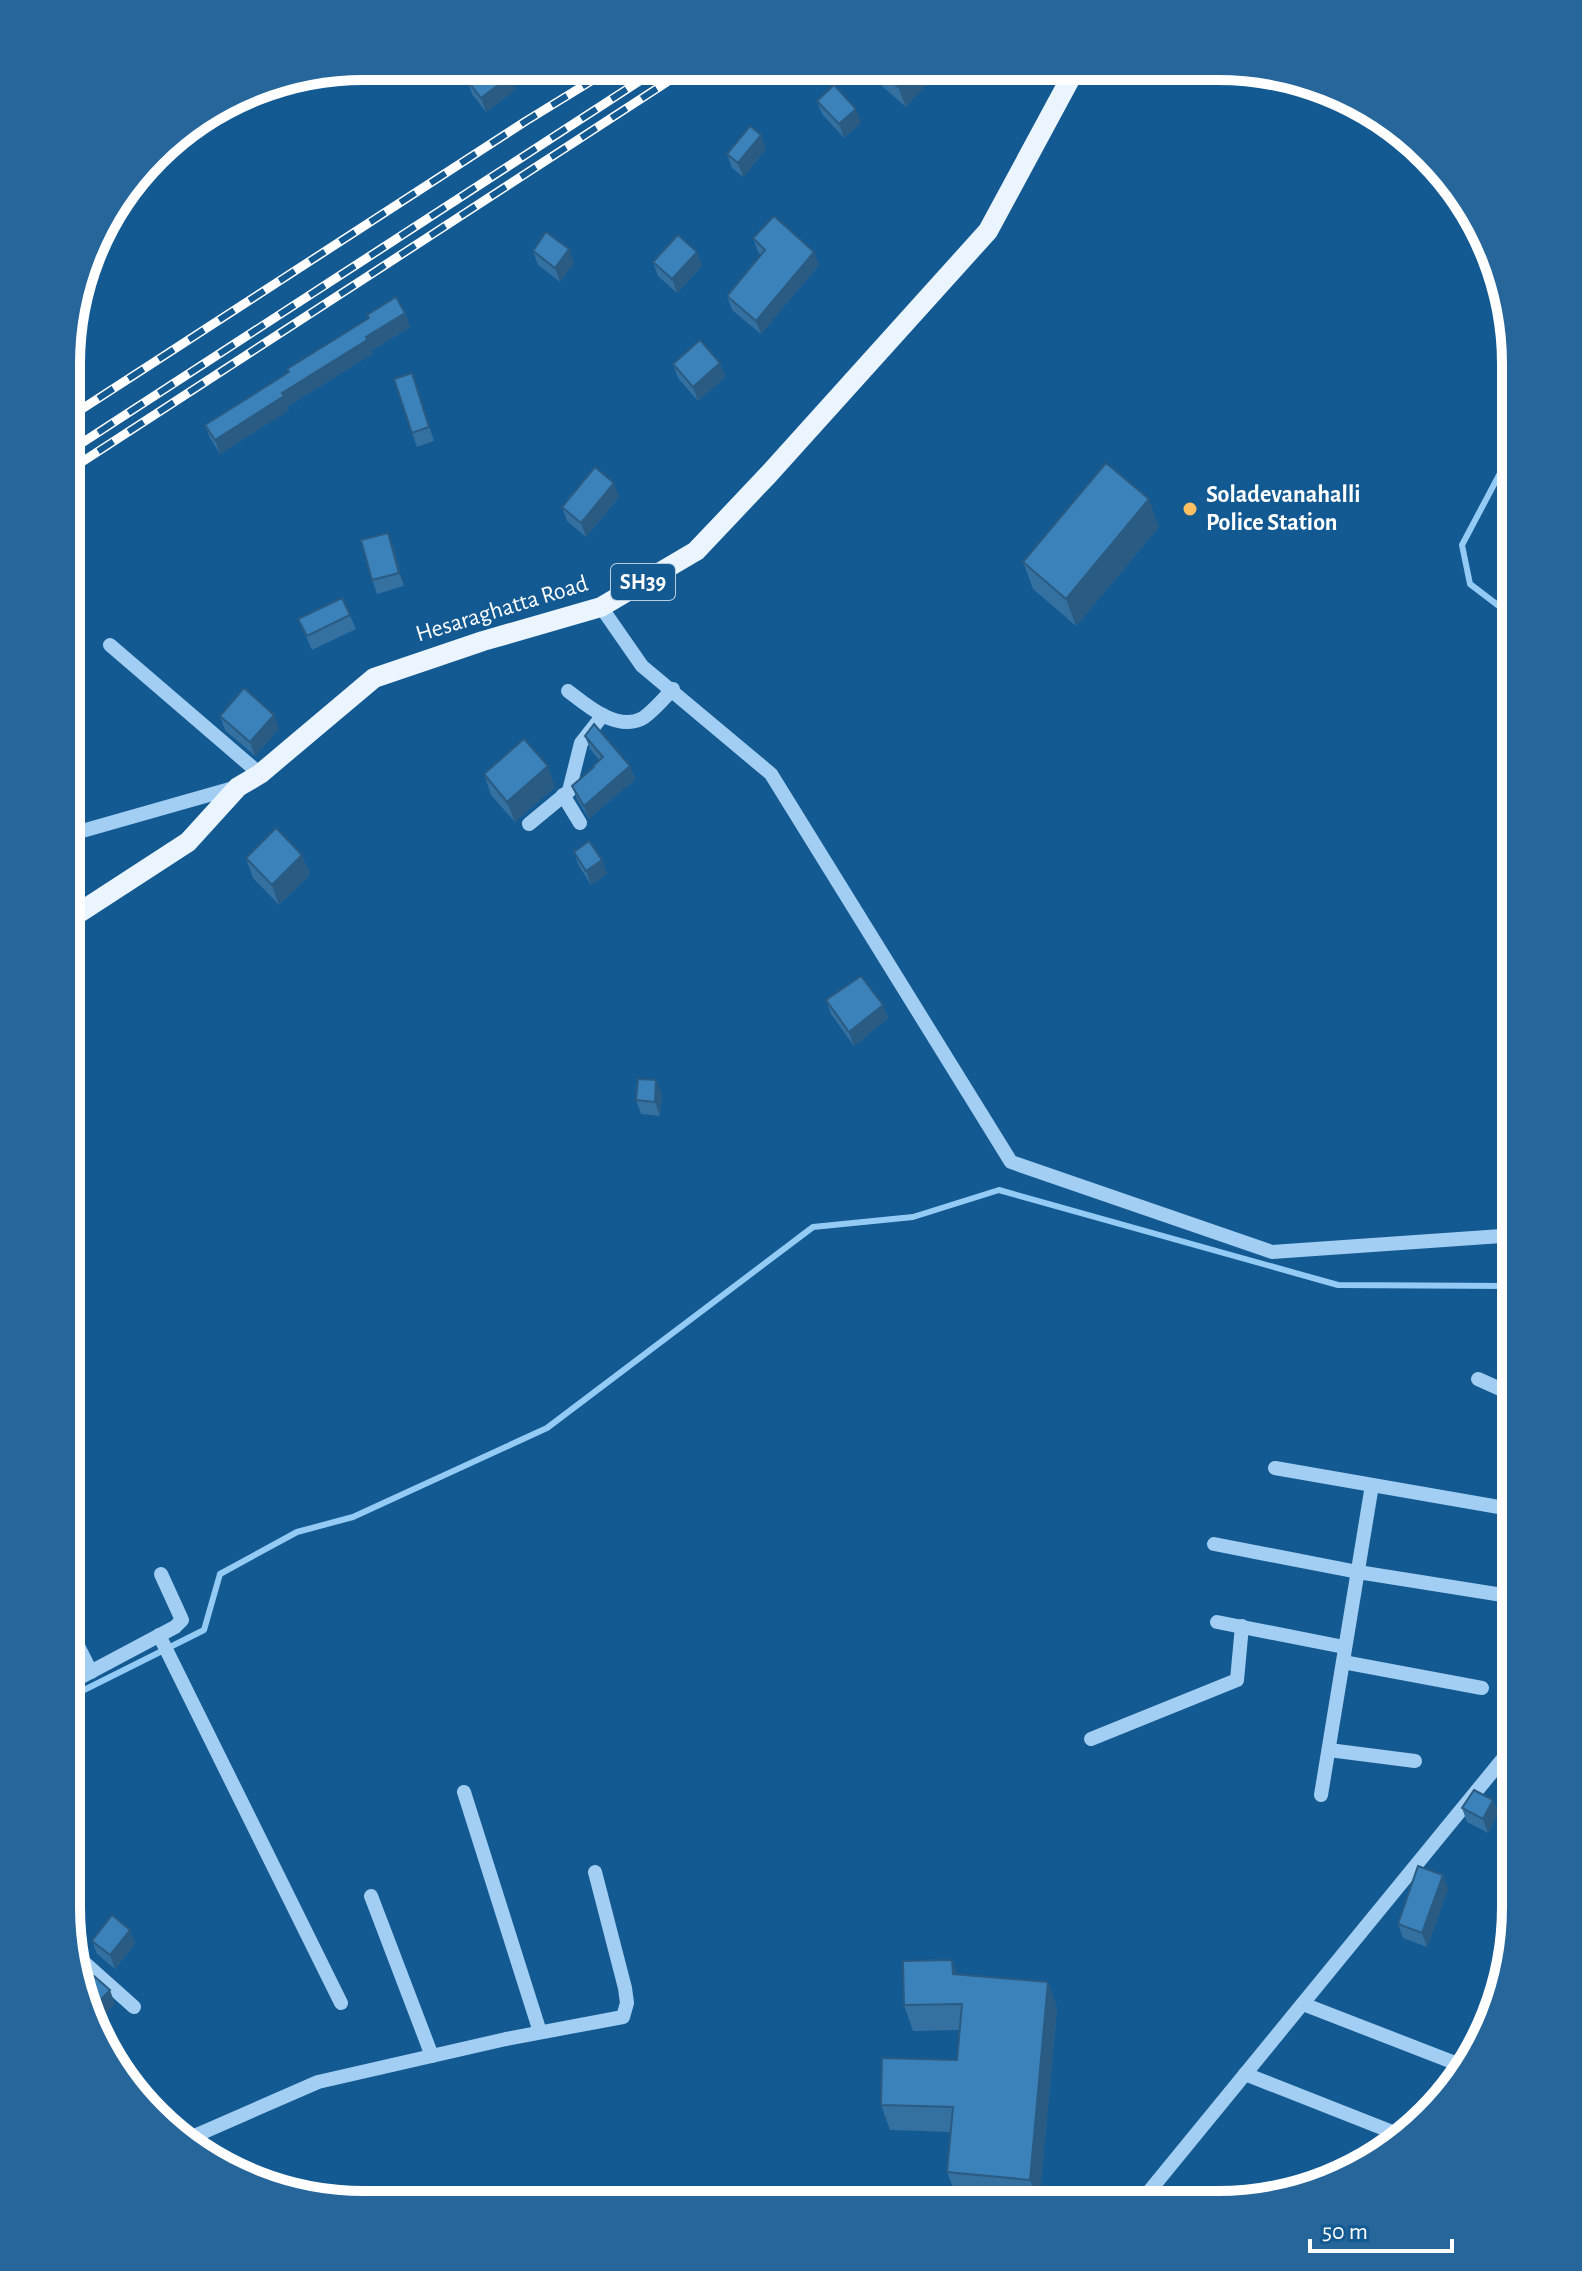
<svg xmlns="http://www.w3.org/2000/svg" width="1582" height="2271" viewBox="0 0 1582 2271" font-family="'Alegreya Sans',sans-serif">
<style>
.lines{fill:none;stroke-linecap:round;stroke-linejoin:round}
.stream{stroke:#93cbf5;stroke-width:6}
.minor{stroke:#a1cef2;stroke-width:14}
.major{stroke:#ebf5ff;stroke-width:20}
.rail-casing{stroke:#fff;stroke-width:9}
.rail{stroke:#135992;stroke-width:6;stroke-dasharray:18;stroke-linecap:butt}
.wall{fill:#3470a0}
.shaded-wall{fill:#2a5b82}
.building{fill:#3c82ba;stroke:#2a5b82;stroke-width:2}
.poi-dot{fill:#ffc061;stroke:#135992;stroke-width:3}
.labels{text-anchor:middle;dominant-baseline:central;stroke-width:6;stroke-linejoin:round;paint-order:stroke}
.shield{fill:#135992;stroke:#b8cdde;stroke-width:2}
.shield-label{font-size:22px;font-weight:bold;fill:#fff}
.poi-label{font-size:24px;font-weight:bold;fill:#fff;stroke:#135992;text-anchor:start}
.street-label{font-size:24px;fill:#fff;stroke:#135992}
.rim{fill:none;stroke:#fff;stroke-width:10}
</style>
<rect width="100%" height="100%" fill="#135992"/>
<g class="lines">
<!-- stream -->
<g class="stream">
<polyline points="1516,619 1470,584 1462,545 1516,443"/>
<polyline points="66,1699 204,1630 220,1574 297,1532 353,1517 547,1428 813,1227 913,1217 999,1190 1338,1285 1507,1286 1516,1273"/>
</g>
<!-- minor -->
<g class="minor">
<polyline points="601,607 642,666 771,774 1011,1162 1272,1252 1516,1235"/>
<polyline points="110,645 260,774"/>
<path d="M 568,691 C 586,705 616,731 641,719 C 650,715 665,697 673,689"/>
<polyline points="563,795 580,823"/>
<polyline points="529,824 569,791 581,743 603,715"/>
<polyline points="68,835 237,787"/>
<polyline points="1478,1379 1516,1396"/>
<polyline points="1275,1468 1516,1510"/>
<polyline points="1214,1544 1358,1572 1515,1597"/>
<polyline points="66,1622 91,1672"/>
<polyline points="1217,1622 1344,1647"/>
<polyline points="159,1635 341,2003"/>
<polyline points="1343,1662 1482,1688"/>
<polyline points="66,1685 175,1627 182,1620 161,1574"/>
<polyline points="1091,1739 1237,1680 1242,1626"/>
<polyline points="1329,1750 1415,1761"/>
<polyline points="464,1792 540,2032"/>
<polyline points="1321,1795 1372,1485"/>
<polyline points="371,1896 432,2056"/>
<polyline points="78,1957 134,2007"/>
<polyline points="1303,2004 1468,2068"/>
<polyline points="1245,2074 1405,2137"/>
<polyline points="183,2141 318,2082 506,2039 623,2017 627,2003 625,1988 595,1872"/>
<polyline points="1138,2205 1515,1744"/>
</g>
<!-- major -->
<polyline class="major" points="68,920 188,842 238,787 260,774 374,678 483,641 601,607 696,551 768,475 988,231 1076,68"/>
<!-- rail casing -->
<g class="rail-casing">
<g id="rail">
<polyline points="68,418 526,121 614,67"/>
<polyline points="68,452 661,67"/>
<polyline points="68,471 690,67"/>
</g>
</g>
<!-- rail -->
<use href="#rail" class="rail"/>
</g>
<!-- wall -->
<g class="wall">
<polygon points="876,68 941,68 906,107 883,87"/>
<polygon points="467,80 515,90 486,112 472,94"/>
<polygon points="817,101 861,123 844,138 822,114"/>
<polygon points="761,135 766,149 743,177 732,168 727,154"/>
<polygon points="753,238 819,265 761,334 732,310 727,296 761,255 758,252"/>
<polygon points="533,251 574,263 560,282 538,265"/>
<polygon points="697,252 702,266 677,293 658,276 653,262"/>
<polygon points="405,313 410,327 371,351 372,354 287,407 289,410 220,454 210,438 205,425 289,372 287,369"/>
<polygon points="720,363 725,377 698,401 678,378 673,364"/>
<polygon points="412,373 434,441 417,447 412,433"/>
<polygon points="619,497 586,537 567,521 562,507"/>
<polygon points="1159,527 1076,626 1033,589 1023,562"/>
<polygon points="388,533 393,546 404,586 377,594 372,580"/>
<polygon points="350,615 356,629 312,650 298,619"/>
<polygon points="220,716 279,729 255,756 225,730"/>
<polygon points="585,736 630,766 635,779 589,819 577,799 572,786 593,768 599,760 590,749"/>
<polygon points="484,774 555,787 515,822 491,795"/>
<polygon points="68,849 83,857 82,872 68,871"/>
<polygon points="574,852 602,860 607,874 591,885 579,866"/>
<polygon points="302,855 310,875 279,905 253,878 246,858"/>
<polygon points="826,1000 883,1005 888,1018 854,1046 831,1014"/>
<polygon points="662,1094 660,1116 641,1114 636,1100"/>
<polygon points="1493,1800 1498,1814 1488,1833 1467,1822 1462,1808"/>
<polygon points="1448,1889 1427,1947 1403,1938 1398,1924"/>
<polygon points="130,1930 135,1944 115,1969 97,1954 92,1941"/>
<polygon points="957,1974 1048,1982 1057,2008 1039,2204 957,2198 947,2172 951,2132 890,2130 881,2105 957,2060 960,2030 913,2031 904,2005"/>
</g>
<!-- shaded-wall -->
<g class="shaded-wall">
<polygon points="915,68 941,68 906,107 898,87"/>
<polygon points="510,76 515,90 486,112 481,98"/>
<polygon points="856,109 861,123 844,138 839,124"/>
<polygon points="761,135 766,149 743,177 738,163"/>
<polygon points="569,249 574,263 560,282 555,268"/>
<polygon points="697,252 702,266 677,293 672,279"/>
<polygon points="814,252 819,265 761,334 756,321"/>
<polygon points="405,313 410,327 371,351 372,354 287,407 289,410 220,454 215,440 282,393 366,337"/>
<polygon points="720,363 725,377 698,401 693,387"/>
<polygon points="614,483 619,497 586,537 581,523"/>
<polygon points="1149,499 1159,527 1076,626 1066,599"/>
<polygon points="388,533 393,546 404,586 399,573"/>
<polygon points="274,715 279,729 255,756 250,742"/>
<polygon points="548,766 555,787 515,822 507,802"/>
<polygon points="630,766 635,779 589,819 584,806"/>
<polygon points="81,850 83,857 82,872 79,865"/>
<polygon points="302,855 310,875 279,905 272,885"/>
<polygon points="602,860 607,874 591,885 586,871"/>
<polygon points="883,1005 888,1018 854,1046 849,1032"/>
<polygon points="656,1080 662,1094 660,1116 655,1102"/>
<polygon points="1493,1800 1498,1814 1488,1833 1483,1819"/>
<polygon points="1443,1875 1448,1889 1427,1947 1422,1933"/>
<polygon points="130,1930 135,1944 115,1969 110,1955"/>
<polygon points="952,1960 962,1986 953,1974"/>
<polygon points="1048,1982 1057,2008 1039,2204 1030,2180"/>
<polygon points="110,1990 115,2004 94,2026 90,2011"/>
<polygon points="108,2030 113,2044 106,2052 98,2041"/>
</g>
<!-- building -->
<g class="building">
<polygon points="485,66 503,66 510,76 481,98 467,80"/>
<polygon points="877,68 915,68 898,87"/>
<polygon points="834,85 856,109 839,124 817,101"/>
<polygon points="750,126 761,135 738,163 727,154"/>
<polygon points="774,216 814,252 756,321 727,296 765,250 753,238"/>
<polygon points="546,232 569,249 555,268 533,251"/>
<polygon points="678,235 697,252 672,279 653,262"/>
<polygon points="396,297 405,313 366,337 367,340 282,393 284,396 215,440 205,425 289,372 287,369 369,318 367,315"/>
<polygon points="700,340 720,363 693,387 673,364"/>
<polygon points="412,373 429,427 412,433 394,379"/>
<polygon points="1106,463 1149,499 1066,599 1023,562"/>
<polygon points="595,467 614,483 581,523 562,507"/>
<polygon points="388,533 399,573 372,580 361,540"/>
<polygon points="342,598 350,615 307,636 298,619"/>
<polygon points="244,688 274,715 250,742 220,716"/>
<polygon points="594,724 630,766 584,806 572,786 594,767 593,766 603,757 585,736"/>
<polygon points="524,739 548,766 507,802 484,774"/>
<polygon points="276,828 302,855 272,885 246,858"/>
<polygon points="589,841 602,860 586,871 574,852"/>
<polygon points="68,849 81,850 79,865 68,864"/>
<polygon points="861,976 883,1005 849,1032 826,1000"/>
<polygon points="638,1079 656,1080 655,1102 636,1100"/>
<polygon points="1474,1790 1493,1800 1483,1819 1462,1808"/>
<polygon points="1418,1866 1443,1875 1422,1933 1398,1924"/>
<polygon points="112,1915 130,1930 110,1955 92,1941"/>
<polygon points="952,1960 953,1974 1048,1982 1030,2180 947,2172 953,2107 881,2105 882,2058 957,2060 962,2004 904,2005 903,1961"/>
<polygon points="94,1976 110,1990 90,2011 84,1986"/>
<polygon points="91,2014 108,2030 98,2041 97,2038"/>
</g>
<!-- markers -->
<circle class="poi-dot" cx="1190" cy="509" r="8"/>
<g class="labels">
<!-- shield labels -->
<rect class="shield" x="611" y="564" width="64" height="36" rx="6"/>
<g class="shield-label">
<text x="643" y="582">SH39</text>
</g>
<!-- poi labels -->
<g class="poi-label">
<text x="1206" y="495">Soladevanahalli<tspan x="1206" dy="28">Police Station</tspan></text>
</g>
<!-- street labels -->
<g class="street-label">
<text transform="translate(502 609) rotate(-17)">Hesaraghatta Road</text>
</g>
</g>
<!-- crop -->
<path d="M0 0H1582V2271H0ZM364 80H1218A284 284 0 0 1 1502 364V1907A284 284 0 0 1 1218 2191H364A284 284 0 0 1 80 1907V364A284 284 0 0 1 364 80Z" fill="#26669b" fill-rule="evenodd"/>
<path class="rim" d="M364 80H1218A284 284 0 0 1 1502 364V1907A284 284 0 0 1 1218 2191H364A284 284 0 0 1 80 1907V364A284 284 0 0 1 364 80Z"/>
<!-- scale -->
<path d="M1310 2239v12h142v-12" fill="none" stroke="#ffffff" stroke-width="4"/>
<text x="1322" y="2239" font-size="24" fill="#ffffff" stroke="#135992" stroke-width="6" paint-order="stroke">50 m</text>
</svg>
